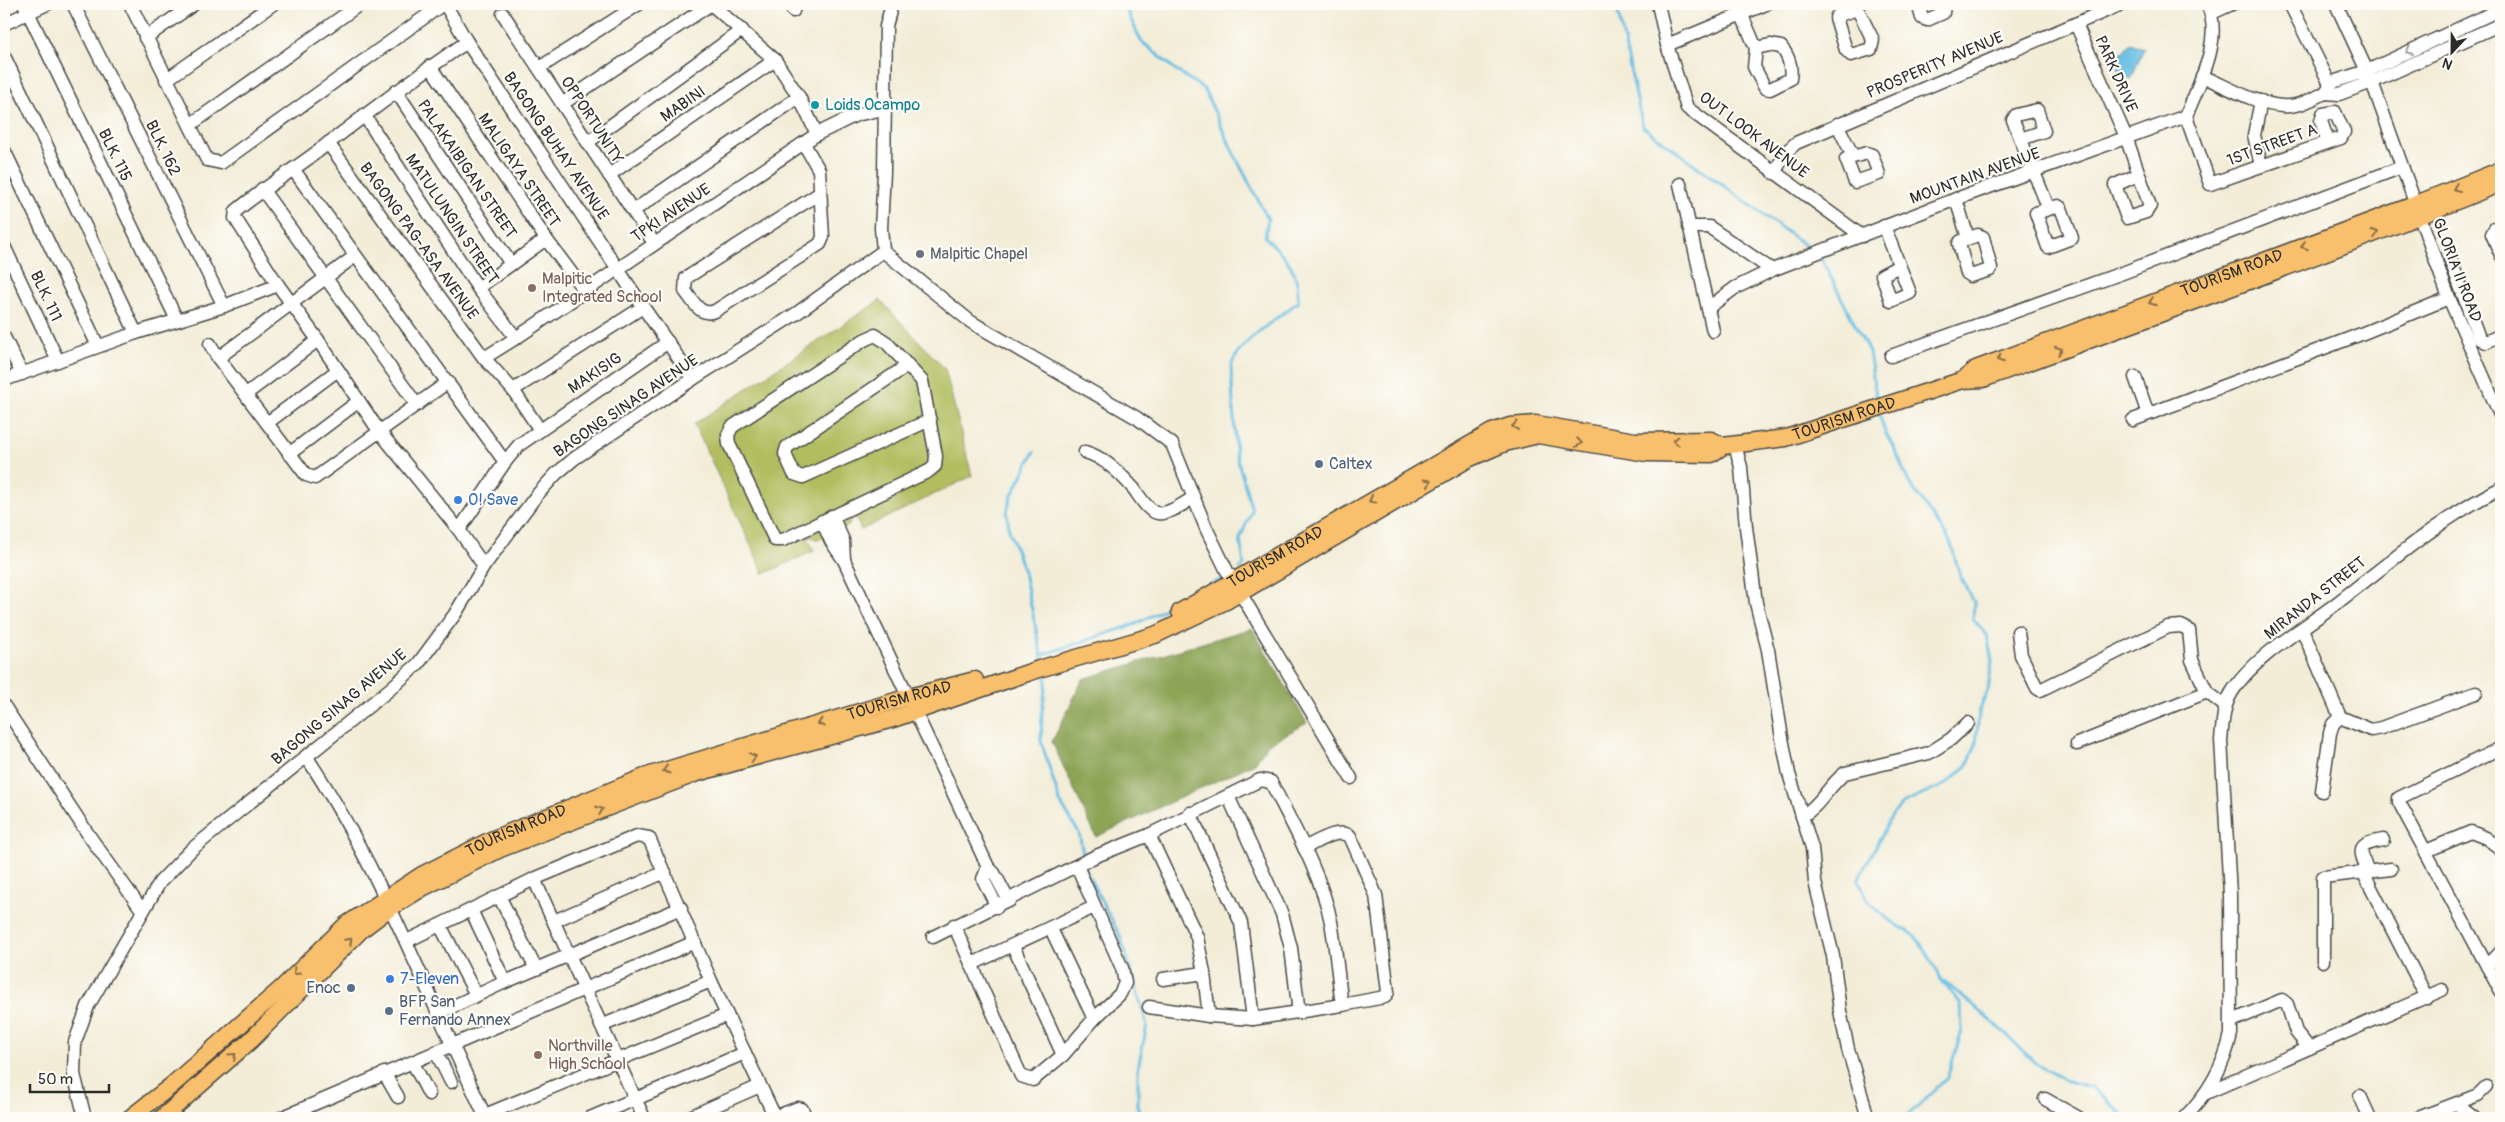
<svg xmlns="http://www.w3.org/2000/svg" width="2505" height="1122" viewBox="0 0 2505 1122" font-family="Pangolin,sans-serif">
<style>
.green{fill:#b1bd5f;stroke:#6e7445}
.forest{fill:#8ca456;stroke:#5c6840}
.water{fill:#65bee3;stroke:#487487}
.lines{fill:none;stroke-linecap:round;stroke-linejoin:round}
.stream{stroke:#65bee3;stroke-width:3}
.minor-casing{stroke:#494845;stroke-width:15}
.major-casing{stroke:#494845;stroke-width:19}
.minor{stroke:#fff;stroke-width:12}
.major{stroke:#f8bf6c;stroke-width:16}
.oneway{stroke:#a0a0a0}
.oneway2{stroke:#876e48}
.culture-dot{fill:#0f9aa8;stroke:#fdfcf7;stroke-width:2}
.worship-dot{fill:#6b7280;stroke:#fdfcf7;stroke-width:2}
.education-dot{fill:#8d6e63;stroke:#fdfcf7;stroke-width:2}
.service-dot{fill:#5c6f8a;stroke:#fdfcf7;stroke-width:2}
.shop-dot{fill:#3f7fe0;stroke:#fdfcf7;stroke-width:2}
.labels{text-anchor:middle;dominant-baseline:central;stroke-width:4.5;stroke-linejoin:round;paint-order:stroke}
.street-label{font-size:16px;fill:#2b2b2b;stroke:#fdfcf7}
.culture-label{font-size:16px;fill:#0d838f;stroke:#fdfcf7;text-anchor:start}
.worship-label{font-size:16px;fill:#5b616d;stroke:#fdfcf7;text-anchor:start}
.education-label{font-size:16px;fill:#785e54;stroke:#fdfcf7;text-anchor:start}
.service-label{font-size:16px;fill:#4e5e75;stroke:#fdfcf7;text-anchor:start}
.shop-label{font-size:16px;fill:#366cbe;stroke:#fdfcf7;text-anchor:start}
</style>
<rect width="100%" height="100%" fill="#fdfcf7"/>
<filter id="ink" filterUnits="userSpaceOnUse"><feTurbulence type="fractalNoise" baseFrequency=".02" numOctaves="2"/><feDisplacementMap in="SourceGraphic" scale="10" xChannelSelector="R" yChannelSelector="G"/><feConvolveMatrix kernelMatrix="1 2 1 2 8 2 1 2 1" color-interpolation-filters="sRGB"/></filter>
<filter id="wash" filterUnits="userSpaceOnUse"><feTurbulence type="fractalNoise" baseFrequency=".0096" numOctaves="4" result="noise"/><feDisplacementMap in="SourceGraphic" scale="20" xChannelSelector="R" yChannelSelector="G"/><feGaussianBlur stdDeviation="1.12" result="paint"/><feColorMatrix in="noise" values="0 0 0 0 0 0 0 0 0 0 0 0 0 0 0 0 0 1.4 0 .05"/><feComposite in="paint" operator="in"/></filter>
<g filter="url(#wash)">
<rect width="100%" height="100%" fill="#f3edd8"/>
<!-- green -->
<polygon class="green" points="880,300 945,369 972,476 861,530 855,517 851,519 848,526 818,540 812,537 808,539 814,551 764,574 694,424"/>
<!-- forest -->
<polygon class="forest" points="1252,628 1307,723 1268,744 1255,763 1096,837 1052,742 1083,679"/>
<!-- water -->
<polygon class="water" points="2130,43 2144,48 2131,79 2120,75 2117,59"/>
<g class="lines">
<!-- stream -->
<g class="stream">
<path d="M 1124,4 L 1141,41 L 1177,71 L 1204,89 L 1235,156 L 1268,219 L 1265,237 C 1287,259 1300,270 1298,302 C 1278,318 1237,343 1231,367 L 1236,454 L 1252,510 L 1240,539 L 1244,565 L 1240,569"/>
<polyline points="1616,4 1643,127 1813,251"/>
<polyline points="1820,256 1869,352 1877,402"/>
<polyline points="1879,413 1885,432 1897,454 1908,481 1950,541 1960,576 1974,602 1973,619 1987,635 1992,661 1988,690 1979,712 1976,744 1967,766 1944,785 1902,804 1893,814 1858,880 1869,902 1889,920 1914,935 1927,952 1939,977 1961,1005 1962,1031 1947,1078 1905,1118"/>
<polyline points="1034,452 1011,497 1007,512 1009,530 1024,572 1043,663"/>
<polyline points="1042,655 1136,624 1225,577"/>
<polyline points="1045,672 1046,683 1042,712 1041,741 1060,802 1079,833 1084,859"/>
<polyline points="1085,865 1087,873 1121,938 1147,1025 1138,1068 1138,1118"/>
<polyline points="1944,981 2007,1035 2036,1064 2064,1080 2091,1087 2127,1118"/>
</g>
</g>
</g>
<g filter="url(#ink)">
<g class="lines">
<!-- minor casing -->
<g class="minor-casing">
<g id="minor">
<polyline points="24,4 177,320"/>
<polyline points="73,4 224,306"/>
<polyline points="130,4 207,160 221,163 443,4"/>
<polyline points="445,4 467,42 643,307 693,379"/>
<polyline points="711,4 775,60 799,97 817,134"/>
<polyline points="1658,4 1667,45 1687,108 1862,236"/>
<path d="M 1737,4 L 1756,48 L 1754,67 L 1765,88 L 1770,89 L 1790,79 C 1792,67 1789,56 1781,47 L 1770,45 L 1756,48"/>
<polyline points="1918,4 1922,18 1927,20 1943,13 1944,4"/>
<polyline points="2290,4 2330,84"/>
<polyline points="2336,4 2372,82 2449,298 2501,417"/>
<polygon points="1854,10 1859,12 1873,40 1871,49 1851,55 1846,50 1836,18 1837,16"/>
<polyline points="793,11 795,4"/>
<polyline points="2212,13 2232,4"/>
<polyline points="503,14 654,243"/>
<polyline points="4,24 47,4"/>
<polyline points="2076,24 2126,137 2150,206 2146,212 2127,218 2115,185 2138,175"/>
<polyline points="145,38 194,4"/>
<path d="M 467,42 C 414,77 364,116 313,155 C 287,174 260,191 236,211 L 235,218 L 278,285 L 318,340 L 379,431 L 459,530 L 484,566"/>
<polyline points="1667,45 1766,4"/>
<polyline points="4,56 136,333"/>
<polyline points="430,66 546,239 584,290"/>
<polyline points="539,68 639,4"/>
<path d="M 2202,76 C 2226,86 2255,104 2282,106 C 2296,108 2313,99 2325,93"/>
<polyline points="166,80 273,4"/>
<polyline points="396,91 511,264"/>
<polyline points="2325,93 2333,82 2367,71 2501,9"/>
<polyline points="2325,93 2339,94 2372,82 2501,24"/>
<polyline points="562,104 711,4"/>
<polyline points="364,115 478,288 516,338"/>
<polyline points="2186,116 2210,184 2341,138 2344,132 2335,112 2323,114 2321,121 2328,142"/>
<polyline points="1837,124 1853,156"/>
<polyline points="190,125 360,4"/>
<polyline points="2021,139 2044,131 2037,110 2016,115 2013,120 2048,207"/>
<polyline points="588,142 742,30"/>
<polyline points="328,143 484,358 513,390 540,430"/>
<path d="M 804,144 L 819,170 L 823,237 L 820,244 L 715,311 C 700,317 694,302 685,291 L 686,278 L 820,193"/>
<polyline points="4,150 98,346"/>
<polygon points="1867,153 1872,155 1879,174 1855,182 1846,159"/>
<polyline points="2261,166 2254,135 2261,101"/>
<polyline points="293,169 505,462 459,530"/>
<polyline points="1774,173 1787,151 1796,143 2122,4"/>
<polyline points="609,175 775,60"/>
<polyline points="1680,184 1713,331"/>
<polyline points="262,189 417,405"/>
<polyline points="1956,199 1968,238"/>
<polygon points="2058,206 2061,208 2072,238 2048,247 2036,213"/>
<polyline points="633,211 799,97"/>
<polyline points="1884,226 1910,293 1891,301 1882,275 1899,266"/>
<polyline points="2501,226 2495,228 2492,234 2501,255"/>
<polyline points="1689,227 1709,227 1772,270"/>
<polygon points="1978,235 1983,237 1991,268 1990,270 1970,276 1967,273 1959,244 1961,241"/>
<polyline points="4,246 58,361"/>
<polyline points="883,251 971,322 1137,418 1172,444 1206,528 1227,571 1351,778"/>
<polyline points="883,251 881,228 884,172 886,26 892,4"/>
<polyline points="355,256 218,358 306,475 315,478 448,382"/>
<polyline points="2451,261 2479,338 2486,342 2501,335"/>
<polyline points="478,288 546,239"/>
<path d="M 1708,308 L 1735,288 L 1772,270 L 1956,199 L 2186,116 C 2199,84 2224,38 2207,4"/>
<polygon points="875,335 886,342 922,381 936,456 935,466 929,471 783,540 775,540 729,444 728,435 732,427 864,340"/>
<polyline points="4,337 22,374"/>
<polyline points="210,344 218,358"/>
<polyline points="1891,356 2125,272 2402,167"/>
<polyline points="484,358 516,338 817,134 856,115 883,109"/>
<polyline points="908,365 787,447 785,454 794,474 803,477 930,420"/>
<polyline points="2135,377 2148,414"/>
<polyline points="4,380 136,333 224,306 278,285"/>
<polyline points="513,390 643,307"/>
<polyline points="246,394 318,340"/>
<polyline points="2133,420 2356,336 2449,298"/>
<polyline points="267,423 338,370"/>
<polyline points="1735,445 1741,467 1746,527 1756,603 1768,650 1782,738 1789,774 1812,848 1815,882 1833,956 1840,1011 1848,1049 1868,1118"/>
<path d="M 1085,452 C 1104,457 1121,474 1134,489 C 1140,497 1147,511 1158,513 C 1169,515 1184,503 1193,498"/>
<polyline points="289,454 359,401"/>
<polyline points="505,462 519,445 668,342"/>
<polyline points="832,516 843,540 844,560"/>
<polyline points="822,521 831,541 844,560 988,867 994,873 1009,901"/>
<polyline points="2302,629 2340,717"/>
<polyline points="2018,632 2021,655 2037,688 2040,690 2168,627 2181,626 2189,630 2192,660 2207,692"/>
<polyline points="4,706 90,837 142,910"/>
<polyline points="2077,744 2207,692 2225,706"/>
<polyline points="2501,748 2399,798 2399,802 2501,992"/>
<path d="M 306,756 C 381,869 428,997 486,1118"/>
<polyline points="2322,791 2330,733 2333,724 2340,717 2371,730 2381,728 2476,693"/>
<polyline points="1228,796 1282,914 1291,948 1299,1013"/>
<polyline points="1190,813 1241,923 1253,1019"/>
<path d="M 1802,816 C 1820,806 1828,786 1845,773 L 1929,753 L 1951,739 L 1968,723"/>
<polyline points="1149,835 1197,937 1204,973 1209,1016"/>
<path d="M 1304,848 C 1317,842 1337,828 1350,836 L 1376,895 L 1388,992 L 1385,997 L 1342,1005"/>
<polyline points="2426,851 2471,832 2486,838 2501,849"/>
<polyline points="988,867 983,879 997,907"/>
<polyline points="2363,872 2427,998"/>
<path d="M 2368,872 C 2359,848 2356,845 2383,840"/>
<polyline points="534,879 644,1118"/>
<polyline points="499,896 536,969"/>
<polyline points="471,910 505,982"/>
<polyline points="554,921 665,872"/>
<polyline points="440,925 476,995"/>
<polyline points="954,925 1021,1076 1033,1080 1063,1055 1094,1019 1120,994 1125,983 1122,968 1077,866"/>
<polyline points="1051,929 1094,1019"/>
<path d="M 933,937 L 1096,856 L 1149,835 L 1260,780 L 1271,782 C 1292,824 1322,876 1331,922 C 1336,949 1338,978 1342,1005 L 1253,1019 L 1209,1016 L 1149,1007"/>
<polyline points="407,941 534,879 637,836 649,838 711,981 775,1117"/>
<polyline points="1013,946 1063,1055"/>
<polyline points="2323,961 2323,877 2391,869"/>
<polyline points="972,964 1094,907"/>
<polyline points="2487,966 2501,952"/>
<polyline points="1163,979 1204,973"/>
<polyline points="439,1013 505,982 681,908"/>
<polyline points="2232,1021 2282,1000 2287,1004 2296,1032 2309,1048"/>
<polyline points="601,1026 711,981"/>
<polyline points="436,1052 451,1082"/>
<polyline points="413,1063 429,1094"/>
<polyline points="384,1073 398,1097"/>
<polyline points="2206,1093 2442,990"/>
<polyline points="2360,1096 2370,1118"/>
<polyline points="2045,1099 2079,1118"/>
<polyline points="2456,1104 2474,1118"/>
<polyline points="485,1115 727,1015"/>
<polyline points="85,1118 74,1074 75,1042 88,1006 160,882 192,849 390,689 418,664 455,614 484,566 536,496 556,474 575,458 693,379 797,313 883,251"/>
<polyline points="281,1118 695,942"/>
<polyline points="590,1118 745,1053"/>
<polyline points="687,1118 760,1086"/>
<polyline points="772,1118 798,1108 802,1109 806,1118"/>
<path d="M 2184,1118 C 2207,1095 2224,1067 2231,1034 L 2230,894 L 2221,740 C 2223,722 2223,704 2234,689 C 2256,656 2301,630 2333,606 C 2388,564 2439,519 2501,488"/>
<polyline points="2418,1118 2478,1095 2486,1087"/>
</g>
</g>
<!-- major casing -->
<g class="major-casing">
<g id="major">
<path id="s1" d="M 1963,380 L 1976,369 L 2414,205 L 2501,170"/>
<path id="s2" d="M 1180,612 L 1492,432 L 1510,426 L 1536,424 L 1635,441 L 1711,440 L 1723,446"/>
<path id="s3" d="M 130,1118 L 171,1086 L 283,987 L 346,925 L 422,875 L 491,840 L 647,776 L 909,697 L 975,680"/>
<path id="s4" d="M 162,1118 L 251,1040 L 361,930 L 390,908 L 424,887 L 500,849 L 697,773 L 896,718 L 1039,669 L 1155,635 L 1226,601 L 1468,459 L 1505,443 L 1538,435 L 1646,453 L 1711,454 L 1723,446 L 1786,438 L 1963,380 L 1983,379 C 2156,315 2330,253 2501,183"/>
</g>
</g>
<!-- minor -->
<use href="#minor" class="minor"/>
<!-- major -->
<use href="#major" class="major"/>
</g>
<!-- one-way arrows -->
<defs><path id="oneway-chevron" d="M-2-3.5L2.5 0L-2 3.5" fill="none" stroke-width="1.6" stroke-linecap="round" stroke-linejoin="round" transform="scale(1.25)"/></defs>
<use class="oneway" href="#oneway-chevron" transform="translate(2409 51) rotate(155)"/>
<g class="oneway2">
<use href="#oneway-chevron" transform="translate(2456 188) rotate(158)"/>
<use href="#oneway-chevron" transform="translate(2375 233) rotate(-21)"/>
<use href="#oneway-chevron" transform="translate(2304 246) rotate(160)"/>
<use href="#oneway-chevron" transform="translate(2152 302) rotate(160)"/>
<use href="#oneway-chevron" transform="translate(2059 350) rotate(-21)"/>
<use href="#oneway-chevron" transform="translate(2000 359) rotate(159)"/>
<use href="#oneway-chevron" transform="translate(1515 426) rotate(172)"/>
<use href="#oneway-chevron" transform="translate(1676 441) rotate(179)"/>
<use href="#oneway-chevron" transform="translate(1579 443) rotate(9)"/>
<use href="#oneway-chevron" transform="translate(1428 482) rotate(-30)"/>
<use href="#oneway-chevron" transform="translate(1372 500) rotate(151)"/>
<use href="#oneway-chevron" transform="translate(821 723) rotate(163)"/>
<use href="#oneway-chevron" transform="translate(753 757) rotate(-15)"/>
<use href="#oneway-chevron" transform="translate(666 770) rotate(162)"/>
<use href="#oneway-chevron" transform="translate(600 810) rotate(-21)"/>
<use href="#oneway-chevron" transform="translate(349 941) rotate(-45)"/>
<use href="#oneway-chevron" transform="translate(296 972) rotate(133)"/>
<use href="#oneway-chevron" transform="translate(233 1056) rotate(-42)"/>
</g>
</g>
<!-- markers -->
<circle class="culture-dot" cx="815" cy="105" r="5"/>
<circle class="worship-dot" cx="920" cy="254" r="5"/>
<g class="education-dot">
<circle cx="532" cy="288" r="5"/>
<circle cx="538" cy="1055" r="5"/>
</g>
<g class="service-dot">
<circle cx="1319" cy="464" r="5"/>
<circle cx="351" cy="988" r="5"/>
<circle cx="389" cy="1011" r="5"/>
</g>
<g class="shop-dot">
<circle cx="458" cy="500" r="5"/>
<circle cx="390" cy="979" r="5"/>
</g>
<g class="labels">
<!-- street labels -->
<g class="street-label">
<text transform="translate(1935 65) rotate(-23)">PROSPERITY AVENUE</text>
<text transform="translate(2116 74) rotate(66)">PARK DRIVE</text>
<text transform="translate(683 104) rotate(-35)">MABINI</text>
<text transform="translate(592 120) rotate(57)">OPPORTUNITY</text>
<text transform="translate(1754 135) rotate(37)">OUT LOOK AVENUE</text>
<text transform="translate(2272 145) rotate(-20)">1ST STREET A</text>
<text transform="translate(556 146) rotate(56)">BAGONG BUHAY AVENUE</text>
<text transform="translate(163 148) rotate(64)">BLK. 162</text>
<text transform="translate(115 155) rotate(64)">BLK. 115</text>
<text transform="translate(467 169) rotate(56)">PALAKAIBIGAN STREET</text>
<text transform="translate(519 170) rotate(56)">MALIGAYA STREET</text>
<text transform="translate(1975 176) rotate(-20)">MOUNTAIN AVENUE</text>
<text transform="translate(671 213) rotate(-34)">TPKI AVENUE</text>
<text transform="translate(452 219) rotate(56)">MATULUNGIN STREET</text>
<text transform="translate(419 241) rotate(54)">BAGONG PAG-ASA AVENUE</text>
<text transform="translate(2457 270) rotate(69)">GLORIA II ROAD</text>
<text stroke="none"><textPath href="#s1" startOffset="290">TOURISM ROAD</textPath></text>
<text transform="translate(46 296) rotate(65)">BLK. 111</text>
<text transform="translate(595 373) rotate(-34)">MAKISIG</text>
<text transform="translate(626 406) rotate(-34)">BAGONG SINAG AVENUE</text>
<text stroke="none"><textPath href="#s4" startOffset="1872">TOURISM ROAD</textPath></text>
<text stroke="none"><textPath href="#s2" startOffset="110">TOURISM ROAD</textPath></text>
<text transform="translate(2315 598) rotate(-38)">MIRANDA STREET</text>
<text stroke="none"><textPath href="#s3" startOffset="890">TOURISM ROAD</textPath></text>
<text transform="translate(339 707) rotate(-40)">BAGONG SINAG AVENUE</text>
<text stroke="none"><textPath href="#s3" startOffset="485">TOURISM ROAD</textPath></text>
</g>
<!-- culture labels -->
<g class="culture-label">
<text x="825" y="105">Loids Ocampo</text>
</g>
<!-- worship labels -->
<g class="worship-label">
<text x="930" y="254">Malpitic Chapel</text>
</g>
<!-- education labels -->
<g class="education-label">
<text x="542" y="279">Malpitic<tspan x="542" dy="18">Integrated School</tspan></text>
<text x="548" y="1046">Northville<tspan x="548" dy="18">High School</tspan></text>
</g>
<!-- service labels -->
<g class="service-label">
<text x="1329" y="464">Caltex</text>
<text x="341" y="988" text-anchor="end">Enoc</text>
<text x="399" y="1002">BFP San<tspan x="399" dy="18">Fernando Annex</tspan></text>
</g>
<!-- shop labels -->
<g class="shop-label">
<text x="468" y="500">O! Save</text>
<text x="400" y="979">7-Eleven</text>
</g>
</g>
<!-- margin -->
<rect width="2505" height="1122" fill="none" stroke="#fdfcf7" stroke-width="20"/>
<!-- north arrow -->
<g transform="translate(2452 52) rotate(202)" stroke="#fdfcf7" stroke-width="4" paint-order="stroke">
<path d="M0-4L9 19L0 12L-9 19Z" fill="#2b2b2b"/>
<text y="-8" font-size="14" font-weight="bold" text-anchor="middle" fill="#2b2b2b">N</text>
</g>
<!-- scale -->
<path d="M30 1084v8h79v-8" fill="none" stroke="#2b2b2b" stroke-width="2.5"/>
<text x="38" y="1084" font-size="15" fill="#2b2b2b" stroke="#fdfcf7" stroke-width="4" paint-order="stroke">50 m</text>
</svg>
